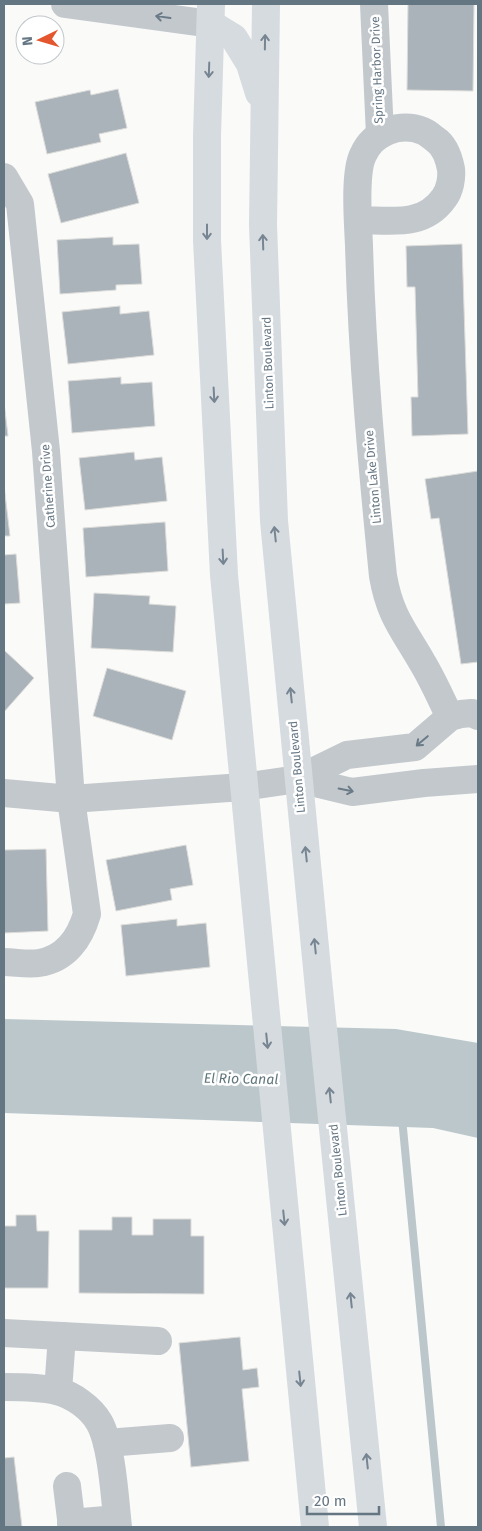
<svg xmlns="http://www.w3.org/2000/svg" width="482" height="1531" viewBox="0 0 482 1531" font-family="'Fira Sans',sans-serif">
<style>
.water{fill:#bbc7cb}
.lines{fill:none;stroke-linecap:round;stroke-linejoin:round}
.stream{stroke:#bbc7cb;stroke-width:8}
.building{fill:#aab3b9;stroke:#dcdcda}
.minor{stroke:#c3c8cc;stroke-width:28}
.major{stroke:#d6dbdf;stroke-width:28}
.oneway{stroke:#6a7a87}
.oneway2{stroke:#768591}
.labels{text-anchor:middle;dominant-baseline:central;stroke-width:5;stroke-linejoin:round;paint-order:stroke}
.street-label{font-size:12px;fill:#657683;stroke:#fff}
.water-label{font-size:14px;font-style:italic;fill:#60757c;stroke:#fff}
</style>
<rect width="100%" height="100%" fill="#fafaf8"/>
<!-- water -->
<polygon class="water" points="4,1019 396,1029 478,1043 478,1138 433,1128 4,1113"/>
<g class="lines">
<!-- stream -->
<polyline class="stream" points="402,1118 441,1527"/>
</g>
<!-- building -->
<g class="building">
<polygon points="408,4 474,4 473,91 407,90"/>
<polygon points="118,89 127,128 99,134 101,142 47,154 35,102 90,90 91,95"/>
<polygon points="126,153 139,203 61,223 48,174"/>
<polygon points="113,237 113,245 139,244 142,284 116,285 116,290 60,294 57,240"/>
<polygon points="462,244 468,434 412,436 411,397 418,397 415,287 407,287 406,246"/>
<polygon points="120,306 120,314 149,311 154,355 68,364 62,312"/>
<polygon points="121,377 121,384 152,382 155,426 72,433 68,381"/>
<polygon points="4,402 8,436 4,436"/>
<polygon points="134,452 135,460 162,457 167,501 85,510 79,458"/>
<polygon points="478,471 478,662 461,664 439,518 431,519 425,479"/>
<polygon points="4,485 10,536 4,536"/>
<polygon points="165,522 168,571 86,577 83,528"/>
<polygon points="16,554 20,603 4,604 4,555"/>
<polygon points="94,593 150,596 149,604 176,606 173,652 91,648"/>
<polygon points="4,650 34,678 4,712"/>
<polygon points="107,668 186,691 172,740 93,716"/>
<polygon points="186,845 193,885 170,889 172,900 116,911 106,860"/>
<polygon points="46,849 48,931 4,933 4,850"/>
<polygon points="177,919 177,926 206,923 210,967 126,976 121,925"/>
<polygon points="16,1215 36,1215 37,1231 49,1231 48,1288 4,1288 4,1226 16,1226"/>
<polygon points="112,1217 132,1217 132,1235 153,1235 153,1219 191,1219 191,1236 204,1236 204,1294 79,1293 79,1230 112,1230"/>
<polygon points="240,1337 243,1370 257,1368 259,1387 242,1389 249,1461 191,1467 179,1343"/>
<polygon points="14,1457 22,1527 4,1527 4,1458"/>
</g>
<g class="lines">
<!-- minor -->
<g class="minor">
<polyline points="65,4 211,24"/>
<polyline points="374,4 380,135"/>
<path d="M 4,177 L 20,204 L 46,451 L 71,799 L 87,914 C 80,938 66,959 39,963 C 28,965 15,962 4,962"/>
<path d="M 358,220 C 390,220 423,228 444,198 C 450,190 452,178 451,169 C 449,159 445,146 436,140 C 432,137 428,133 423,131 C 400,122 373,132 363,155 C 354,173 358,223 359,245 C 362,356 372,465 383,576 C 390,616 403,629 422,662 C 433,680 441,699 450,717"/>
<polyline points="298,779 352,792 424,783 478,779"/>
<polyline points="4,793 71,799 243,787 298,779 347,755 415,747 450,717 461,714 472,713 478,716"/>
<polyline points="4,1333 158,1341"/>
<path d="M 4,1387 C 21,1387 40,1387 57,1391 C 73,1395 91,1408 99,1422 C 112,1444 115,1501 118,1527"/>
<polyline points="58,1391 62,1336"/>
<polyline points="107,1443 170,1438"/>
<polyline points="67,1486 72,1527"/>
<polyline points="71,1523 117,1519"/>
</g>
<!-- major -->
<g class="major">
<polyline points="211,4 207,136 207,240 224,575 315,1527"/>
<polyline points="266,4 263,225 274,521 319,989 373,1527"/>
<polyline points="211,24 234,38 250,64 259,93"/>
</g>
</g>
<!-- one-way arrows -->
<defs><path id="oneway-shaft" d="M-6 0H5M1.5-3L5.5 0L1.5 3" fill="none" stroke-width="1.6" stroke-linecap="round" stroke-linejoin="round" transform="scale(1.25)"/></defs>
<g class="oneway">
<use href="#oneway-shaft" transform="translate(163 17) rotate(-172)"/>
<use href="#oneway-shaft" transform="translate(422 741) rotate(140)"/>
<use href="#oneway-shaft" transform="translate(346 790) rotate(11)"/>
</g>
<g class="oneway2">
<use href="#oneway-shaft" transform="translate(265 42) rotate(-89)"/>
<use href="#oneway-shaft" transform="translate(209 70) rotate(92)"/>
<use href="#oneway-shaft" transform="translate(207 232) rotate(90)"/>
<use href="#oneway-shaft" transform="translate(263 242) rotate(-92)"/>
<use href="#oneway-shaft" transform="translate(214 395) rotate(87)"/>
<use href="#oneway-shaft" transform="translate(275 534) rotate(-96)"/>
<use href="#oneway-shaft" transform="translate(223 557) rotate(87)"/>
<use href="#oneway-shaft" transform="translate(291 695) rotate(-96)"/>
<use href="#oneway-shaft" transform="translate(306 854) rotate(-96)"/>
<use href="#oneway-shaft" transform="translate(315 946) rotate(-96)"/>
<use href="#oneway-shaft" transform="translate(267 1041) rotate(84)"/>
<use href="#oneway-shaft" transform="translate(330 1095) rotate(-96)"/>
<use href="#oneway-shaft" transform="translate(284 1218) rotate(84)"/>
<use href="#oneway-shaft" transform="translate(351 1300) rotate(-96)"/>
<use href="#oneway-shaft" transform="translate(300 1379) rotate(84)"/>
<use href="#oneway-shaft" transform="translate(367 1461) rotate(-96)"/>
</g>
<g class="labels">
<!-- street labels -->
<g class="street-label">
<text transform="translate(377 70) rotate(-92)">Spring Harbor Drive</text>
<text transform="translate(268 363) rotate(-92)">Linton Boulevard</text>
<text transform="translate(373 477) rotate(-95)">Linton Lake Drive</text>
<text transform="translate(48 486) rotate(-94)">Catherine Drive</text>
<text transform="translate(297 767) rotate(-95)">Linton Boulevard</text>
<text transform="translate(338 1170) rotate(-96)">Linton Boulevard</text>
</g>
<!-- water labels -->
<g class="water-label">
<text transform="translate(241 1079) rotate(1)">El Rio Canal</text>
</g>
</g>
<!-- border -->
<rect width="482" height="1531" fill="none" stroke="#657683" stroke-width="10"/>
<!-- north arrow -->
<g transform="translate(40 40) rotate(265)"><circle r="24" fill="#ffffff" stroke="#c1c8cd"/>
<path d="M0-4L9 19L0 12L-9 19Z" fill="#e4572e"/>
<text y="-8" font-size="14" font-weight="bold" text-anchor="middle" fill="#657683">N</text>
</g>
<!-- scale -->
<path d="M307 1506v8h72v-8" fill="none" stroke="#657683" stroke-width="2.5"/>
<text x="314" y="1506" font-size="15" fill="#657683" stroke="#ffffff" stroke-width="4" paint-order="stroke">20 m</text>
</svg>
